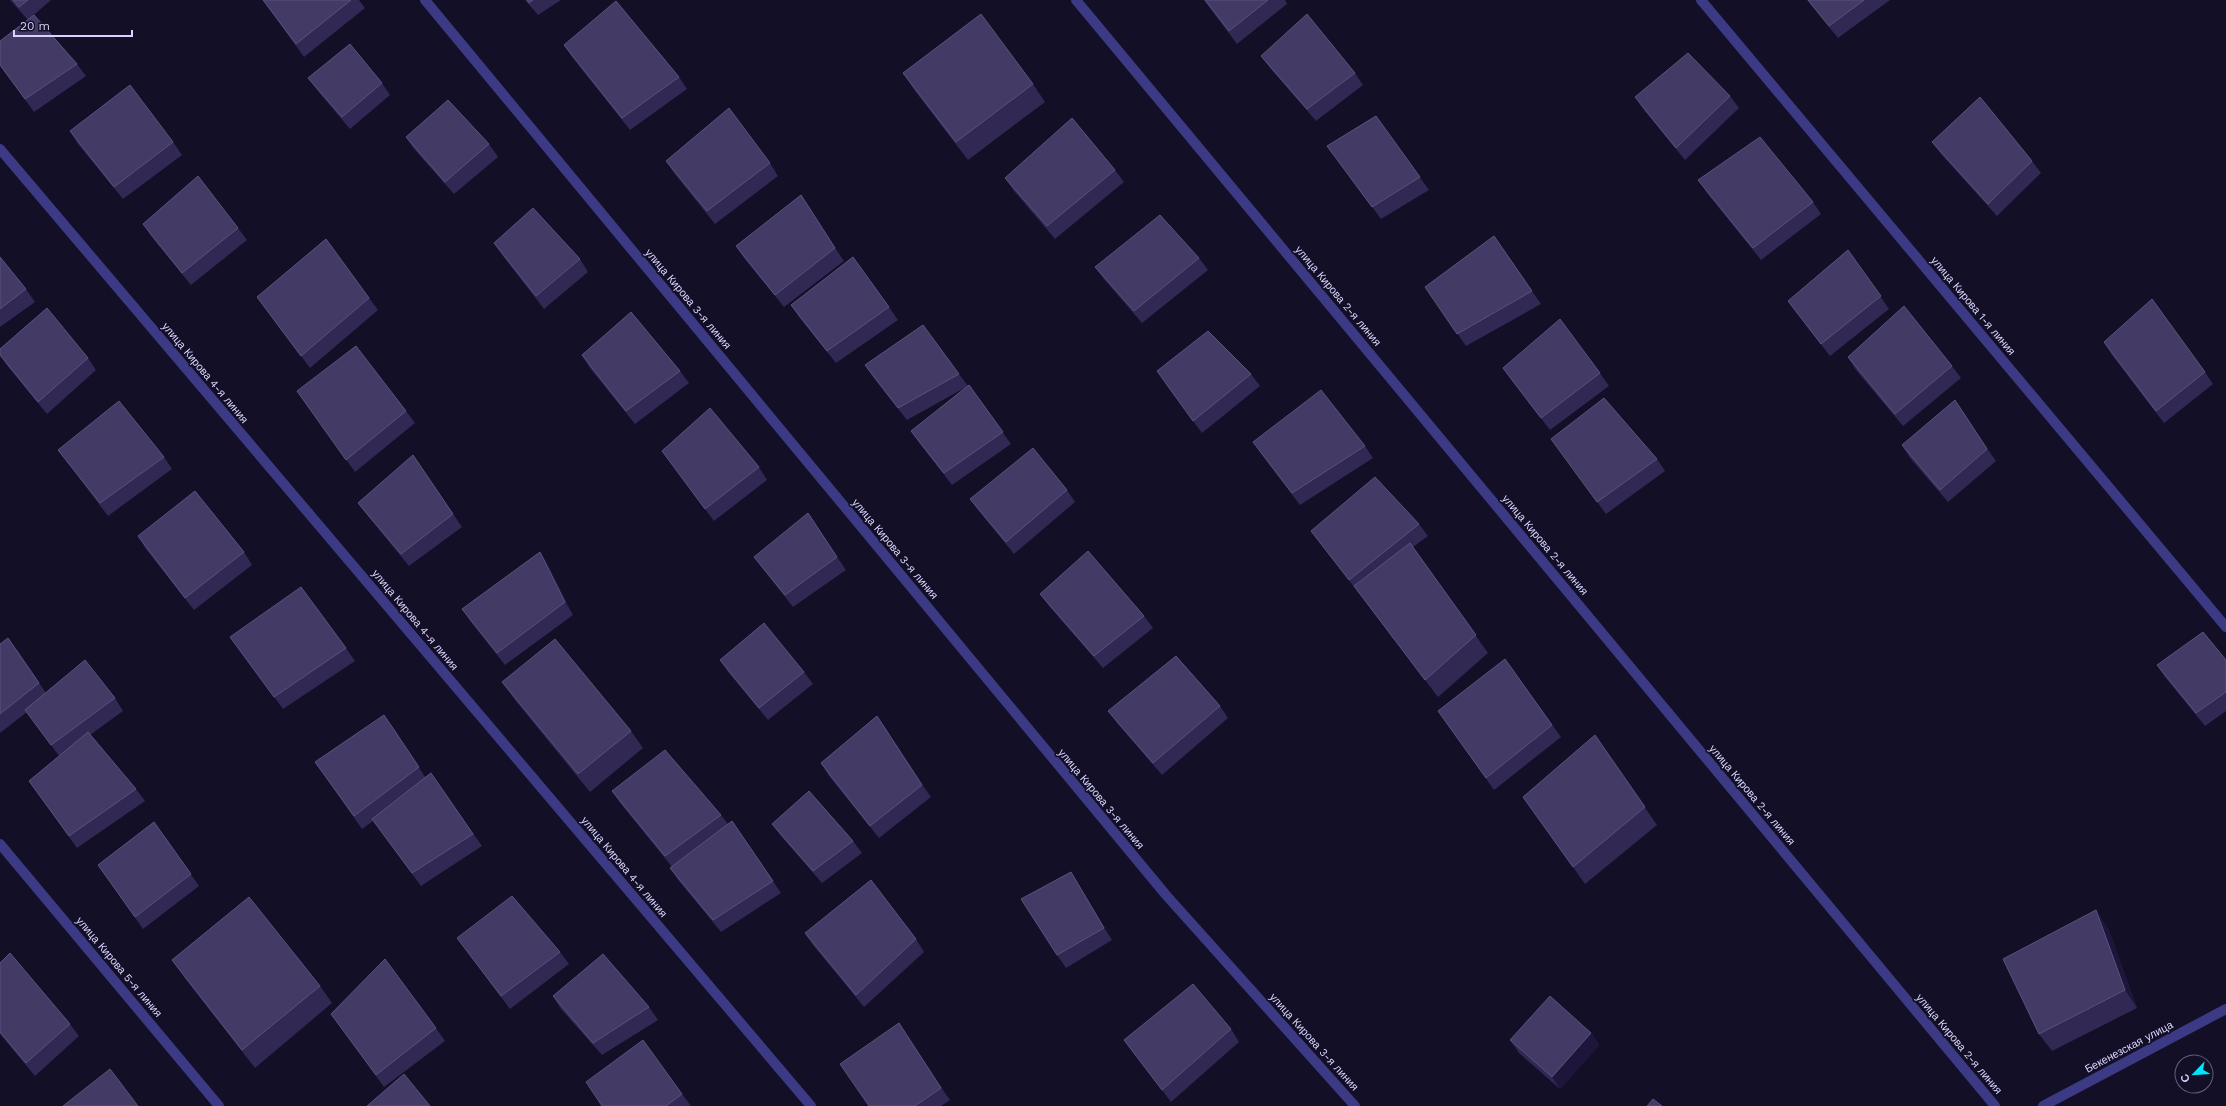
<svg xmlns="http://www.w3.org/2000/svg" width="2226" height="1106" viewBox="0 0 2226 1106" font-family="'Work Sans',sans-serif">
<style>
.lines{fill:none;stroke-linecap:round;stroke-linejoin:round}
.street{stroke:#3d3a85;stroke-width:10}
.wall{fill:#312854}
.shaded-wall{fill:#1d163a}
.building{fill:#433a66;stroke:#5a527e}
.labels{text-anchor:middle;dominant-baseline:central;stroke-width:3.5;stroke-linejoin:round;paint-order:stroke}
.street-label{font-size:11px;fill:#d9d4ff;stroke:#130f26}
</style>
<rect width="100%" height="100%" fill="#130f26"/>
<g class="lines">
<!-- street -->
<g class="street">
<polyline points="425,0 1166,895 1355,1106"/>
<polyline points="1076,0 1995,1106"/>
<polyline points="1701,0 2226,627"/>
<polyline points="0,149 811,1106"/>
<polyline points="0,844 219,1106"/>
<polyline points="2043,1106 2226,1009"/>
</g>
</g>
<!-- wall -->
<g class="wall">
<polygon points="10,0 51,0 28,20"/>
<polygon points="263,0 359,0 365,8 304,57"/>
<polygon points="525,0 561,0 538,15"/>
<polygon points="1204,0 1285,0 1287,4 1237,44"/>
<polygon points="1807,0 1890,0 1838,38"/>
<polygon points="564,45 679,77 687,89 630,130 572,57"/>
<polygon points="1261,56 1355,73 1363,85 1316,121 1270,68"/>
<polygon points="77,64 86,76 34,112 0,65"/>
<polygon points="903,73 1033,84 1045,102 968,160 915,91"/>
<polygon points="308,78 382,83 390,95 350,129 317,90"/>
<polygon points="1730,96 1739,108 1685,160 1644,110 1635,97"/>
<polygon points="1376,116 1429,190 1381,219 1327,146"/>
<polygon points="70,131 173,142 182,155 123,199 78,144"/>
<polygon points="406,137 489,144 498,157 454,194 414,149"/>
<polygon points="1932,142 2032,161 2041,173 1997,216 1941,154"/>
<polygon points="666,161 770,163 778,176 715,224 674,173"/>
<polygon points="1115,170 1124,182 1055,239 1014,191 1005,178"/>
<polygon points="1698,180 1813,202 1821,214 1761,260 1707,193"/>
<polygon points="801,195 844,261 784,307 744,258 736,246"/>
<polygon points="143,224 238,228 247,240 191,285 151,236"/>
<polygon points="1494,236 1541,304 1466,346 1425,287"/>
<polygon points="326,239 378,310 310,368 257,297"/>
<polygon points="494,243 580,259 588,272 544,309 503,256"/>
<polygon points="1848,250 1889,309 1830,356 1797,313 1788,301"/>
<polygon points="0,257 26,289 35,302 0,327"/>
<polygon points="1199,258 1208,270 1142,323 1104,279 1095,267"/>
<polygon points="791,305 889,307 898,320 836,363 799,317"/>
<polygon points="2104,342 2205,372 2213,384 2164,423 2112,355"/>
<polygon points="0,349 88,358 96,370 47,414 6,364 0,355"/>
<polygon points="582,355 680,371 689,383 635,424 590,368"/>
<polygon points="1848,357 1952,366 1961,378 1903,426 1856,370"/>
<polygon points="865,365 959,374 968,386 907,420 874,378"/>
<polygon points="1503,368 1600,373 1609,386 1550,430 1512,381"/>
<polygon points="1251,374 1260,386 1202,433 1165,383"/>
<polygon points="969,385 1011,444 952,485 920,444 911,431"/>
<polygon points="297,391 406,411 415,423 355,472"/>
<polygon points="1964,413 1996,461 1948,502 1910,458 1902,445"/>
<polygon points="1551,439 1657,459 1665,471 1606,514"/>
<polygon points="1253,442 1365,446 1373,458 1300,505 1262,455"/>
<polygon points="58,450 164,457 172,469 108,516 67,462"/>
<polygon points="662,451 759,467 767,480 714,521"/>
<polygon points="413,455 462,527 409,566 367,515 358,503"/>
<polygon points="1067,490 1075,502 1014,554 979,511 970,499"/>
<polygon points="808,513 846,570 793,607 763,569 754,557"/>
<polygon points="1419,524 1428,536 1413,547 1488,653 1438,697 1358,592 1320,543 1311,531"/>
<polygon points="138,536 244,552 252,565 194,610 146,549"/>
<polygon points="540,552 548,565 573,615 505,665 471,622 462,609"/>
<polygon points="1040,594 1144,616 1153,628 1103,668 1049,606"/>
<polygon points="230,637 346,648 355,661 283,709"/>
<polygon points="0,644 17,650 46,693 115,698 123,711 90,735 136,789 145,801 77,848 29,781 59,756 27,712 0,733"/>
<polygon points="1505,659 1561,737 1494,790 1438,711"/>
<polygon points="720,660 804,672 813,684 768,720 729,673"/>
<polygon points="2226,660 2226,711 2205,726 2165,677 2157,665"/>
<polygon points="502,682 631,731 643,748 590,792 515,700"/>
<polygon points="1220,706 1228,718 1162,775 1117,723 1108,711"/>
<polygon points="877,716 931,797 879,838 829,776 821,763"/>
<polygon points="393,727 425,777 431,773 482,846 421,886 373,821 362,829 315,762"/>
<polygon points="1595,735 1657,825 1585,884 1523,797"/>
<polygon points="612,791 721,815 728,824 732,821 781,893 721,932 679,881 670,868 672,867 621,804"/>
<polygon points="154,822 199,886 143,929 98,865"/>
<polygon points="772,824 853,841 862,853 822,883 781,836"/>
<polygon points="1079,885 1112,940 1066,968 1057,955"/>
<polygon points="2108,928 2137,1008 2052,1051 2039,1034"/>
<polygon points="805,933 916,939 924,952 864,1007 813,945"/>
<polygon points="457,938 560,952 569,964 510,1009"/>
<polygon points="172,960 320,986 332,1003 255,1068 184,977"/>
<polygon points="0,963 70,1024 79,1036 35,1076 0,1034"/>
<polygon points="553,996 649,1007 658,1020 602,1055 561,1009"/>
<polygon points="331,1014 436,1028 445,1041 384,1087"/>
<polygon points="899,1023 950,1100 941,1106 869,1106"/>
<polygon points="1231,1029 1239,1042 1171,1102 1133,1052 1124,1040"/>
<polygon points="1591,1033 1599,1045 1560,1089 1519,1053 1510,1040"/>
<polygon points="682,1094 691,1106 602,1106"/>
</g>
<!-- shaded-wall -->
<g class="shaded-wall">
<polygon points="801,195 810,207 844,261 835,248"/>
<polygon points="1955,400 1964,413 1996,461 1987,449"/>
<polygon points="808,513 817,526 846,570 837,557"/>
<polygon points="540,552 548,565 573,615 565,602"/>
<polygon points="384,715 393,727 427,780 419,767"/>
<polygon points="877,716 931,797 922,785"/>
<polygon points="1071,872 1079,885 1112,940 1104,928"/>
<polygon points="2096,910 2108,928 2137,1008 2125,990"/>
<polygon points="899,1023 908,1036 950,1100 941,1088"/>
<polygon points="1591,1033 1599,1045 1560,1089 1552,1077"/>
</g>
<!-- building -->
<g class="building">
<polygon points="13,0 28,0 19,7"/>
<polygon points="263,0 351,0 296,44"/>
<polygon points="527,0 533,0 529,3"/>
<polygon points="1205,0 1268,0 1229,31"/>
<polygon points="1808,0 1864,0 1829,26"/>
<polygon points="616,1 679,77 622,118 564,45"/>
<polygon points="981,14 1033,84 956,142 903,73"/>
<polygon points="1307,14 1355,73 1307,109 1261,56"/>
<polygon points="34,15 77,64 25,99 0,65 0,41"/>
<polygon points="350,44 382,83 342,117 308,78"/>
<polygon points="1688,53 1730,96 1676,148 1635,97"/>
<polygon points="130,85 173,142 114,187 70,131"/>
<polygon points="1980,97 2032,161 1988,204 1932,142"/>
<polygon points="448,100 489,144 445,182 406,137"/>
<polygon points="729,108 770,163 707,211 666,161"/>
<polygon points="1376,116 1420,177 1372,207 1327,146"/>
<polygon points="1072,118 1115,170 1047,226 1005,178"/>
<polygon points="1760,137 1813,202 1753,248 1698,180"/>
<polygon points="198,176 238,228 182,273 143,224"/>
<polygon points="801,195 835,248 775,295 736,246"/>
<polygon points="533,208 580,259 536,296 494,243"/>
<polygon points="1160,215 1199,258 1134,311 1095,267"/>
<polygon points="1494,236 1532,291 1457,334 1425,287"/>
<polygon points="326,239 369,298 301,356 257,297"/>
<polygon points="1848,250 1881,296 1821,344 1788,301"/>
<polygon points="0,257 26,289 0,309"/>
<polygon points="853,257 889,307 827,351 791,305"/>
<polygon points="2152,299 2205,372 2156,411 2104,342"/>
<polygon points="1904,306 1952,366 1895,414 1848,357"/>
<polygon points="47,308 88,358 38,402 0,355 0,349"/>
<polygon points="631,312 680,371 626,411 582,355"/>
<polygon points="1560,319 1600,373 1541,418 1503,368"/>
<polygon points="923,325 959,374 898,408 865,365"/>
<polygon points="1208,331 1251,374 1193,421 1157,371"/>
<polygon points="356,346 406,411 346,460 297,391"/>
<polygon points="969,385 1003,432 944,473 911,431"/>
<polygon points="1321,390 1365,446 1292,493 1253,442"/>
<polygon points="1604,398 1657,459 1597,502 1551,439"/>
<polygon points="1955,400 1987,449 1940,490 1902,445"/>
<polygon points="119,401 164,457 100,503 58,450"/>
<polygon points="710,408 759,467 705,509 662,451"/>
<polygon points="1033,448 1067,490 1006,542 970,499"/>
<polygon points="413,455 453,514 401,554 358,503"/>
<polygon points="1375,477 1419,524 1349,580 1311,531"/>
<polygon points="195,491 244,552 185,598 138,536"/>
<polygon points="808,513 837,557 785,595 754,557"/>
<polygon points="1410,543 1476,635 1425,680 1354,586"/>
<polygon points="1088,551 1144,616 1094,656 1040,594"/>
<polygon points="540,552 565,602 497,653 462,609"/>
<polygon points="301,587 346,648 274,697 230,637"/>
<polygon points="764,623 804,672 759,708 720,660"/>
<polygon points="2203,632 2226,660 2226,692 2196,713 2157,665"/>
<polygon points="8,638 39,683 0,714 0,644"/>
<polygon points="555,639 631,731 578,774 502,682"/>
<polygon points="1176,656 1220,706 1153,763 1108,711"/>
<polygon points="1505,659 1552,725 1486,778 1438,711"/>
<polygon points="85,660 115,698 51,745 25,710"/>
<polygon points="384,715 419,767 354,816 315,762"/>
<polygon points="877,716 922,785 870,826 821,763"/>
<polygon points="88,732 136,789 69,836 29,781"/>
<polygon points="1595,735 1645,807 1573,867 1523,797"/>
<polygon points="665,750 721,815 665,856 612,791"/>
<polygon points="431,773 473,834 412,873 372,819"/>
<polygon points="809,791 853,841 813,871 772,824"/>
<polygon points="732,821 773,881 713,920 670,868"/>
<polygon points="154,822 191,874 135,917 98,865"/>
<polygon points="1071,872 1104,928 1057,955 1021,899"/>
<polygon points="871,880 916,939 856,995 805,933"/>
<polygon points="512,896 560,952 501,996 457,938"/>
<polygon points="249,897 320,986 242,1050 172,960"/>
<polygon points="2096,910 2125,990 2039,1034 2003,959"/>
<polygon points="10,953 70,1024 26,1063 0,1032 0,963"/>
<polygon points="603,954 649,1007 593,1043 553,996"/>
<polygon points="385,959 436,1028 376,1075 331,1014"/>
<polygon points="1193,984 1231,1029 1162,1090 1124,1040"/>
<polygon points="1550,996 1591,1033 1552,1077 1510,1040"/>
<polygon points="899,1023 941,1088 915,1106 869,1106 840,1064"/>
<polygon points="643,1040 682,1094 666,1106 602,1106 586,1082"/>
<polygon points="110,1069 138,1106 63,1106"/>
<polygon points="404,1074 430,1106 367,1106"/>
<polygon points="1653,1099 1662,1106 1647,1106"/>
</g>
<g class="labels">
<!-- street labels -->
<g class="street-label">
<text transform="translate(1338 296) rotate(50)">улица Кирова 2-я линия</text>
<text transform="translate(688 299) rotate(50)">улица Кирова 3-я линия</text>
<text transform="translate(1973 306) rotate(50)">улица Кирова 1-я линия</text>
<text transform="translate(205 373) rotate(50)">улица Кирова 4-я линия</text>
<text transform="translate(1545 545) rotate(50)">улица Кирова 2-я линия</text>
<text transform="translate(895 549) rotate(50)">улица Кирова 3-я линия</text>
<text transform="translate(415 620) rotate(50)">улица Кирова 4-я линия</text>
<text transform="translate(1752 795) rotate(50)">улица Кирова 2-я линия</text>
<text transform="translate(1101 799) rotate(50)">улица Кирова 3-я линия</text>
<text transform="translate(624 867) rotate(50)">улица Кирова 4-я линия</text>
<text transform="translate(119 967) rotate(50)">улица Кирова 5-я линия</text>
<text transform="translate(1314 1042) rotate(48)">улица Кирова 3-я линия</text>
<text transform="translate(1959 1044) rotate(50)">улица Кирова 2-я линия</text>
<text transform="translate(2129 1047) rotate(-28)">Бекенезская улица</text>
</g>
</g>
<!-- north arrow -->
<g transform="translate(2194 1074) rotate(245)"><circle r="19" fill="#130f26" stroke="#625e7d"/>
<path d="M0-3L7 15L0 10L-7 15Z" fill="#00e5ff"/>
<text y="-6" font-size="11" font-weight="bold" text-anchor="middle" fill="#d9d4ff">С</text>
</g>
<!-- scale -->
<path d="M14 30v6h118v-6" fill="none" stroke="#d9d4ff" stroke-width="2"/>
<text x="20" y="30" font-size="12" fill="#d9d4ff" stroke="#130f26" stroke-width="3" paint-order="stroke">20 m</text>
</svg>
